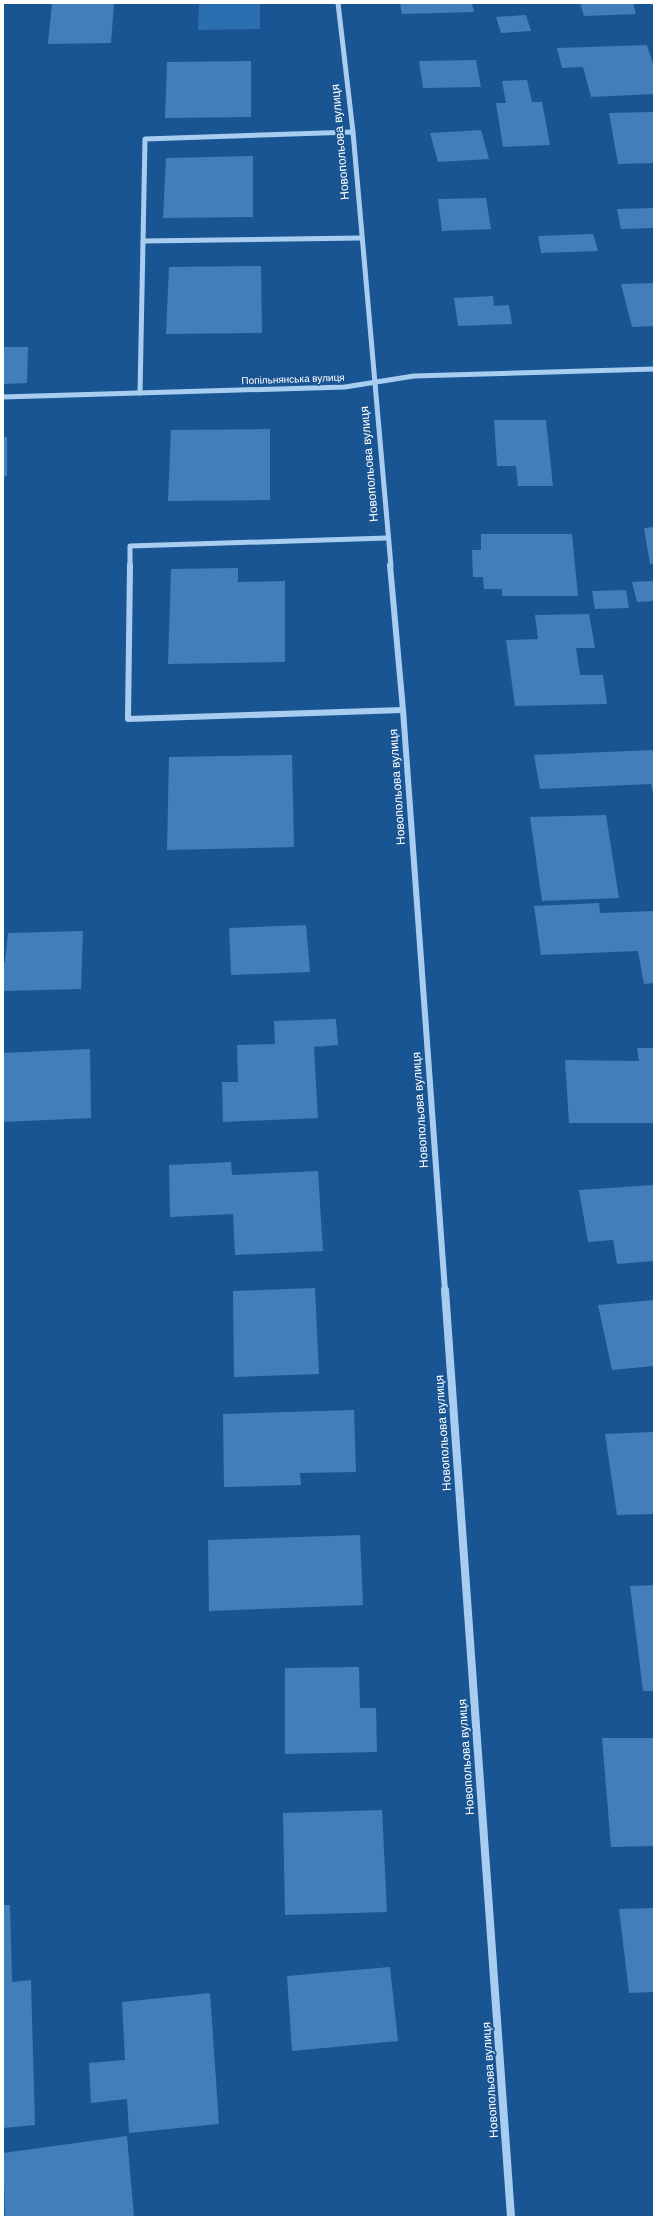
<svg xmlns="http://www.w3.org/2000/svg" width="657" height="2220" viewBox="0 0 657 2220" font-family="'DM Sans',sans-serif">
<style>
.green{fill:#2c6fb1}
.building{fill:#427eba}
.lines{fill:none;stroke-linecap:round;stroke-linejoin:round}
.minor-far2{stroke:#a9cdf0;stroke-width:5}
.minor-far1{stroke:#a9cdf0;stroke-width:6}
.minor{stroke:#a9cdf0;stroke-width:8}
.labels{text-anchor:middle;dominant-baseline:central;stroke-width:4;stroke-linejoin:round;paint-order:stroke}
.far-street-label{font-size:10px;fill:#fff;stroke:#195592}
.street-label{font-size:12px;fill:#fff;stroke:#195592}
</style>
<rect width="100%" height="100%" fill="#195592"/>
<!-- green -->
<polygon class="green" points="199,3 260,3 260,29 198,30"/>
<!-- building -->
<g class="building">
<polygon points="52,3 114,3 111,43 48,44"/>
<polygon points="400,3 472,3 474,12 402,14"/>
<polygon points="580,3 633,3 636,14 584,16"/>
<polygon points="526,15 531,31 501,33 496,17"/>
<polygon points="647,45 654,67 654,94 591,97 583,67 562,68 557,48"/>
<polygon points="476,60 481,87 423,88 419,61"/>
<polygon points="251,61 251,117 165,118 167,62"/>
<polygon points="527,80 532,102 542,102 550,145 503,147 496,103 506,103 502,81"/>
<polygon points="654,112 654,163 618,164 609,113"/>
<polygon points="481,130 489,159 438,162 430,133"/>
<polygon points="253,156 253,217 163,218 166,158"/>
<polygon points="486,198 491,229 442,231 438,199"/>
<polygon points="654,208 654,228 621,229 617,209"/>
<polygon points="593,234 598,251 541,253 538,236"/>
<polygon points="261,266 262,333 166,334 169,267"/>
<polygon points="654,283 654,326 632,327 621,284"/>
<polygon points="493,296 494,306 509,305 512,324 458,326 454,298"/>
<polygon points="3,347 28,347 27,383 3,384"/>
<polygon points="494,420 546,420 553,486 518,486 516,466 497,466"/>
<polygon points="270,429 270,500 168,501 171,430"/>
<polygon points="3,437 7,437 7,476 3,477"/>
<polygon points="654,527 654,564 650,564 644,528"/>
<polygon points="481,534 572,534 578,596 502,596 502,589 484,589 483,577 473,577 472,550 481,550"/>
<polygon points="238,568 238,582 285,581 285,662 168,664 171,569"/>
<polygon points="654,581 654,601 637,602 632,582"/>
<polygon points="626,590 629,608 595,609 592,591"/>
<polygon points="589,614 595,648 576,648 580,675 603,675 607,704 515,706 506,640 538,639 535,615"/>
<polygon points="654,750 654,798 651,784 540,789 534,755"/>
<polygon points="292,755 294,847 167,850 169,757"/>
<polygon points="606,815 619,898 542,901 530,817"/>
<polygon points="599,903 600,913 654,911 654,983 644,984 638,951 541,955 534,906"/>
<polygon points="306,925 310,972 231,975 229,928"/>
<polygon points="83,931 81,989 3,991 3,962 5,962 8,933"/>
<polygon points="336,1019 338,1045 314,1047 318,1118 223,1122 222,1082 238,1082 237,1045 275,1044 274,1021"/>
<polygon points="637,1048 654,1048 654,1123 569,1123 565,1060 639,1061"/>
<polygon points="90,1049 91,1118 3,1122 3,1053"/>
<polygon points="231,1162 232,1175 318,1171 323,1251 235,1255 233,1214 170,1217 169,1165"/>
<polygon points="654,1185 654,1261 617,1264 613,1240 588,1242 579,1190"/>
<polygon points="315,1288 319,1374 234,1377 233,1291"/>
<polygon points="654,1300 654,1366 612,1370 598,1305"/>
<polygon points="354,1410 356,1472 300,1473 301,1485 224,1487 223,1414"/>
<polygon points="654,1432 654,1514 617,1515 605,1434"/>
<polygon points="360,1535 363,1605 209,1611 208,1540"/>
<polygon points="654,1585 654,1691 643,1691 630,1586"/>
<polygon points="359,1667 360,1708 376,1708 377,1752 285,1754 285,1668"/>
<polygon points="602,1738 654,1738 654,1846 611,1847"/>
<polygon points="382,1810 387,1912 285,1915 283,1813"/>
<polygon points="3,1905 10,1905 12,1982 31,1980 35,2125 3,2128"/>
<polygon points="654,1908 654,1992 629,1993 619,1909"/>
<polygon points="390,1967 398,2041 292,2051 287,1976"/>
<polygon points="210,1993 219,2124 129,2133 127,2099 91,2103 89,2063 125,2060 122,2002"/>
<polygon points="127,2136 134,2217 5,2217 3,2153"/>
</g>
<g class="lines">
<!-- minor-far2 -->
<g class="minor-far2">
<polyline points="338,3 353,132 391,566"/>
<polyline points="353,132 145,139 143,241 361,238"/>
<polyline points="140,393 143,241"/>
<polyline points="3,397 345,387 414,376 654,369"/>
<polyline points="130,566 130,546 387,538"/>
</g>
<!-- minor-far1 -->
<g class="minor-far1">
<polyline points="130,565 128,719 403,710"/>
<polyline points="390,565 403,710 445,1291"/>
</g>
<!-- minor -->
<polyline class="minor" points="445,1290 511,2217"/>
</g>
<g class="labels">
<!-- far-street labels -->
<g class="far-street-label">
<text transform="translate(293 379) rotate(-2)">Попільнянська вулиця</text>
</g>
<!-- street labels -->
<g class="street-label">
<text transform="translate(340 142) rotate(-95)">Новопольова вулиця</text>
<text transform="translate(369 464) rotate(-95)">Новопольова вулиця</text>
<text transform="translate(397 787) rotate(-94)">Новопольова вулиця</text>
<text transform="translate(420 1110) rotate(-94)">Новопольова вулиця</text>
<text transform="translate(443 1433) rotate(-94)">Новопольова вулиця</text>
<text transform="translate(466 1757) rotate(-94)">Новопольова вулиця</text>
<text transform="translate(490 2080) rotate(-94)">Новопольова вулиця</text>
</g>
</g>
<!-- border -->
<rect width="657" height="2220" fill="none" stroke="#ffffff" stroke-width="8"/>
</svg>
